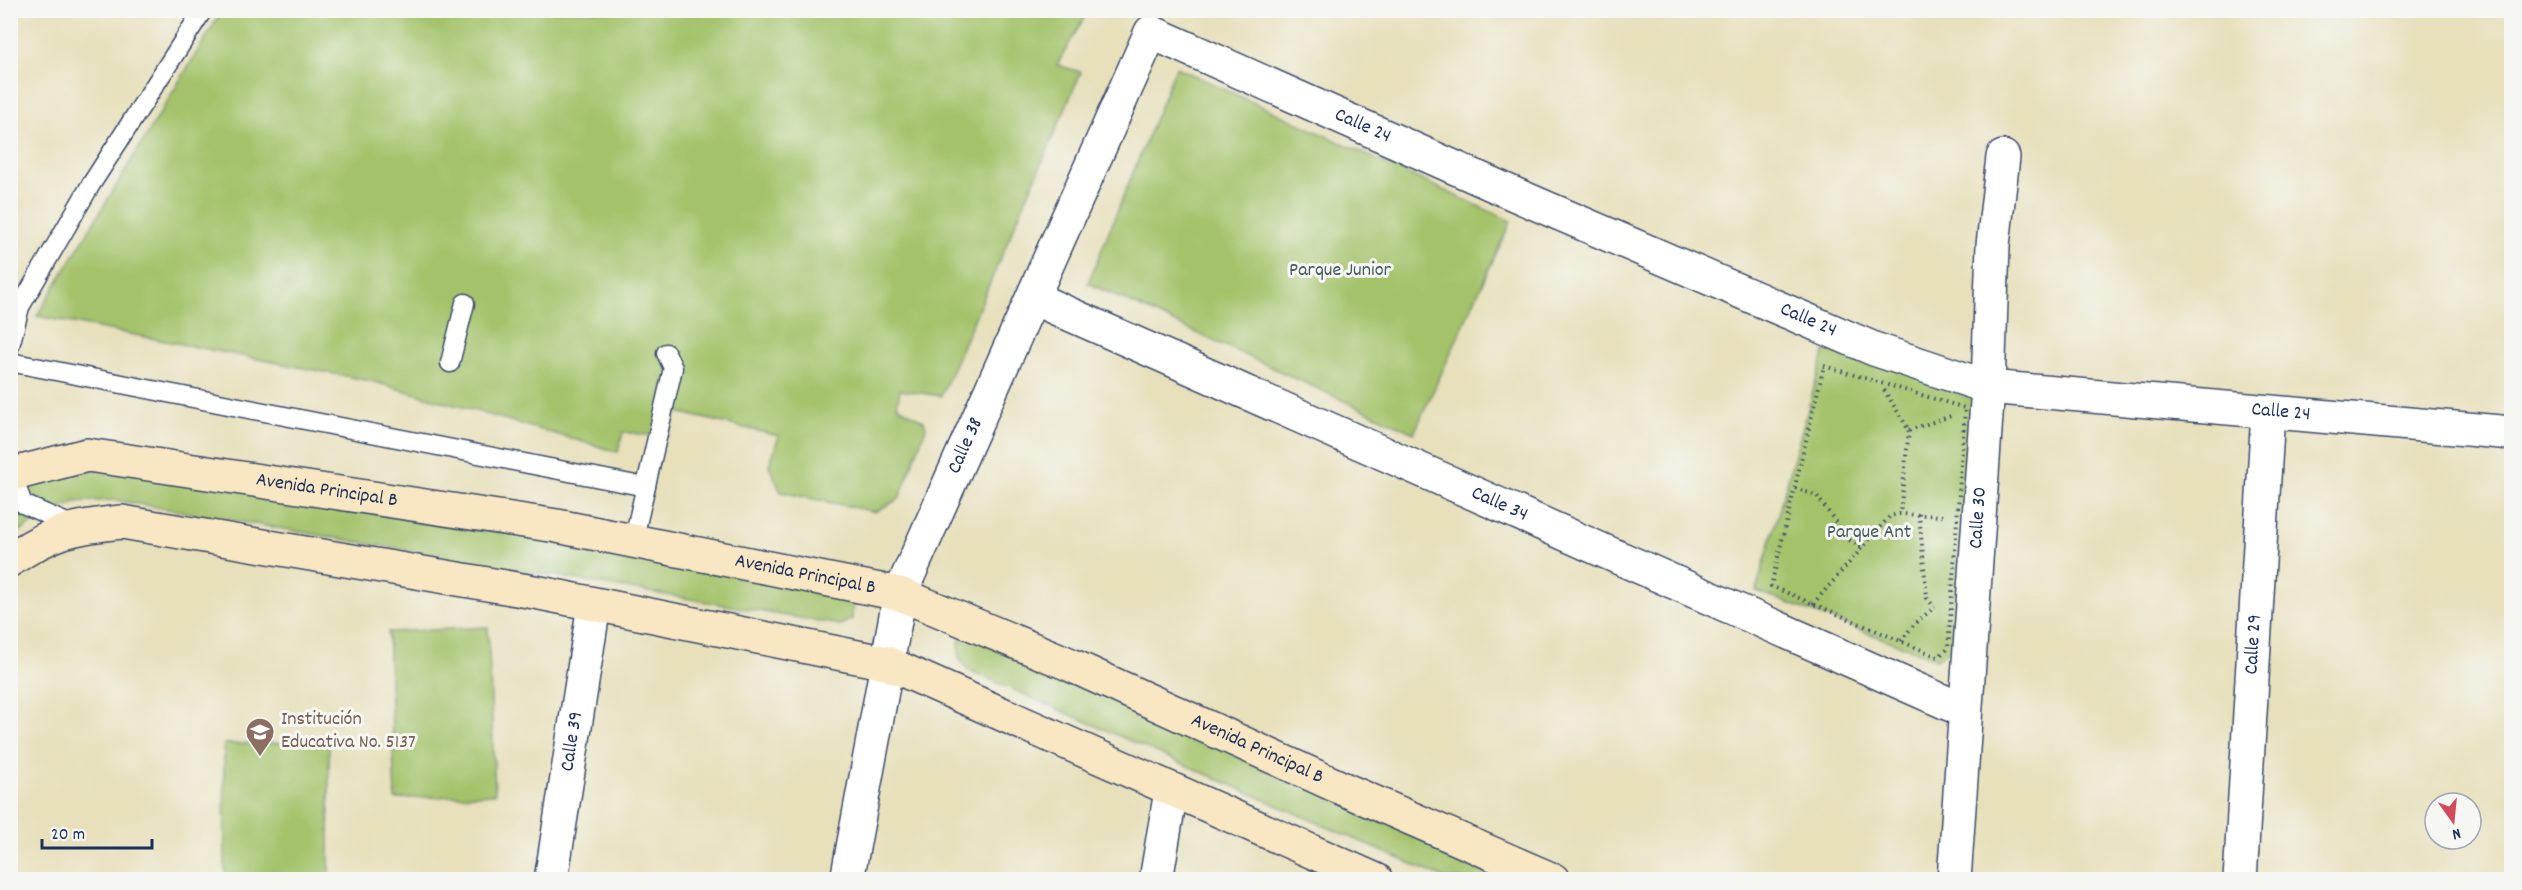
<svg xmlns="http://www.w3.org/2000/svg" width="2522" height="890" viewBox="0 0 2522 890" font-family="Dekko,sans-serif">
<style>
.green{fill:#a3c269;stroke:#5f7864;stroke-width:1.5}
.lines{fill:none;stroke-linecap:round;stroke-linejoin:round}
.lane-casing{stroke:#3a4a6c;stroke-width:21}
.street-casing{stroke:#3a4a6c;stroke-width:36}
.secondary-casing{stroke:#3a4a6c;stroke-width:36}
.path{stroke:#3a4a6c;stroke-width:4;stroke-dasharray:1.5 4.5;stroke-linecap:butt}
.lane{stroke:#fff;stroke-width:18}
.street{stroke:#fff;stroke-width:33}
.secondary{stroke:#f9e7c3;stroke-width:33}
.labels{text-anchor:middle;dominant-baseline:central;stroke-width:6;stroke-linejoin:round;paint-order:stroke}
.street-label{font-size:20px;fill:#1b2f5e;stroke:#f6f6f2}
.park-label{font-size:20px;fill:#445b61;stroke:#f6f6f2}
.education-label{font-size:20px;fill:#785e54;stroke:#f6f6f2;text-anchor:start}
</style>
<rect width="100%" height="100%" fill="#f6f6f2"/>
<filter id="ink" filterUnits="userSpaceOnUse"><feTurbulence type="fractalNoise" baseFrequency=".0167" numOctaves="2"/><feDisplacementMap in="SourceGraphic" scale="12" xChannelSelector="R" yChannelSelector="G"/><feConvolveMatrix kernelMatrix="1 2 1 2 8 2 1 2 1" color-interpolation-filters="sRGB"/></filter>
<filter id="wash" filterUnits="userSpaceOnUse"><feTurbulence type="fractalNoise" baseFrequency=".008" numOctaves="4" result="noise"/><feDisplacementMap in="SourceGraphic" scale="24" xChannelSelector="R" yChannelSelector="G"/><feGaussianBlur stdDeviation="1.35" result="paint"/><feColorMatrix in="noise" values="0 0 0 0 0 0 0 0 0 0 0 0 0 0 0 0 0 1.4 0 .05"/><feComposite in="paint" operator="in"/></filter>
<g filter="url(#wash)">
<rect width="100%" height="100%" fill="#e7e0bb"/>
<!-- green -->
<g class="green">
<polygon points="222,11 1088,11 1057,65 1081,72 941,396 900,390 897,406 924,421 926,428 899,499 875,512 781,492 769,466 779,436 677,412 667,437 623,432 618,452 371,381 37,316"/>
<polygon points="1176,67 1511,221 1414,433 1088,283"/>
<polygon points="1825,350 1976,388 1953,648 1937,659 1756,591"/>
<polygon points="119,465 845,592 853,602 852,619 840,625 115,500 75,502 31,524 11,538 11,497 26,482"/>
<polygon points="488,627 495,794 395,799 388,632"/>
<polygon points="969,632 1536,879 1446,879 968,670 959,657 959,640"/>
<polygon points="329,742 329,879 225,879 224,744"/>
</g>
</g>
<g filter="url(#ink)">
<g class="lines">
<!-- lane casing -->
<g class="lane-casing">
<g id="lane">
<polyline points="10,346 20,307 90,186 203,10"/>
<polyline points="10,362 646,487"/>
<polyline points="450,363 465,303"/>
<polyline points="10,470 23,504 76,527"/>
<polyline points="633,542 673,368 666,353"/>
</g>
</g>
<!-- street casing -->
<g class="street-casing">
<g id="street">
<path id="s1" d="M 1033,298 L 1965,711"/>
<path id="s2" d="M 551,880 L 594,605"/>
<path id="s3" d="M 847,880 L 900,594 L 1151,32 L 1514,194 L 1874,349 L 1988,387 L 2512,433"/>
<polyline points="1156,880 1171,791"/>
<path id="s4" d="M 1954,880 L 1988,387 L 1993,245 L 2003,157"/>
<path id="s5" d="M 2240,880 L 2268,412"/>
</g>
</g>
<!-- secondary casing -->
<g class="secondary-casing">
<g id="secondary">
<path id="s6" d="M 10,475 L 87,455 L 122,460 L 557,526 L 900,594 L 1071,665 L 1348,791 L 1553,880"/>
<path d="M 10,560 C 52,531 73,527 122,522 L 540,593 L 887,663 L 1376,880"/>
</g>
</g>
<!-- path -->
<g class="path">
<polygon points="1824,366 1965,408 1948,649 1938,657 1771,586"/>
<polyline points="1884,390 1909,430 1900,514"/>
<polyline points="1909,430 1951,416"/>
<polyline points="1795,488 1817,496 1848,539 1861,548"/>
<polyline points="1919,514 1927,598 1934,607"/>
<polyline points="1813,604 1890,516 1900,514 1944,516"/>
<polyline points="1901,641 1915,623 1935,607"/>
</g>
<!-- lane -->
<use href="#lane" class="lane"/>
<!-- street -->
<use href="#street" class="street"/>
<!-- secondary -->
<use href="#secondary" class="secondary"/>
</g>
</g>
<!-- icons -->
<defs>
<g id="school-pin" transform="scale(1.5)"><path d="M0 17L-7.5 6A9.5 9.5 0 1 1 7.5 6Z" fill="#8d6e63" stroke="#f6f6f2"/><path d="M0-5L7-2L0 1L-7-2ZM-4 1L0 2.5L4 1V4Q0 6-4 4Z" fill="#fff"/></g>
</defs>
<g fill-rule="evenodd">
<use href="#school-pin" x="260" y="732"/>
</g>
<g class="labels">
<!-- street labels -->
<g class="street-label">
<text stroke="none"><textPath href="#s3" startOffset="1138">Calle 24</textPath></text>
<text stroke="none"><textPath href="#s3" startOffset="1624">Calle 24</textPath></text>
<text stroke="none"><textPath href="#s3" startOffset="2110">Calle 24</textPath></text>
<text stroke="none"><textPath href="#s3" startOffset="453">Calle 38</textPath></text>
<text stroke="none"><textPath href="#s6" startOffset="322">Avenida Principal B</textPath></text>
<text stroke="none"><textPath href="#s1" startOffset="510">Calle 34</textPath></text>
<text stroke="none"><textPath href="#s4" startOffset="363">Calle 30</textPath></text>
<text stroke="none"><textPath href="#s6" startOffset="808">Avenida Principal B</textPath></text>
<text stroke="none"><textPath href="#s5" startOffset="236">Calle 29</textPath></text>
<text stroke="none"><textPath href="#s2" startOffset="140">Calle 39</textPath></text>
<text stroke="none"><textPath href="#s6" startOffset="1294">Avenida Principal B</textPath></text>
</g>
<!-- park labels -->
<g class="park-label">
<text x="1340" y="271">Parque Junior</text>
<text x="1869" y="533">Parque Ant</text>
</g>
<!-- education labels -->
<g class="education-label">
<text x="281" y="720">Institución<tspan x="281" dy="23">Educativa No. 5137</tspan></text>
</g>
</g>
<!-- margin -->
<rect width="2522" height="890" fill="none" stroke="#f6f6f2" stroke-width="36"/>
<!-- north arrow -->
<g transform="translate(2453 821) rotate(165)"><circle r="28" fill="#f6f6f2" stroke="#9ea6b7" stroke-width="1.5"/>
<path d="M0-4.5L10 22L0 15L-10 22Z" fill="#d1495b"/>
<text y="-9" font-size="16" font-weight="bold" text-anchor="middle" fill="#1b2f5e">N</text>
</g>
<!-- scale -->
<path d="M42 839v9h110v-9" fill="none" stroke="#1b2f5e" stroke-width="3"/>
<text x="51" y="839" font-size="18" fill="#1b2f5e" stroke="#f6f6f2" stroke-width="4.5" paint-order="stroke">20 m</text>
</svg>
